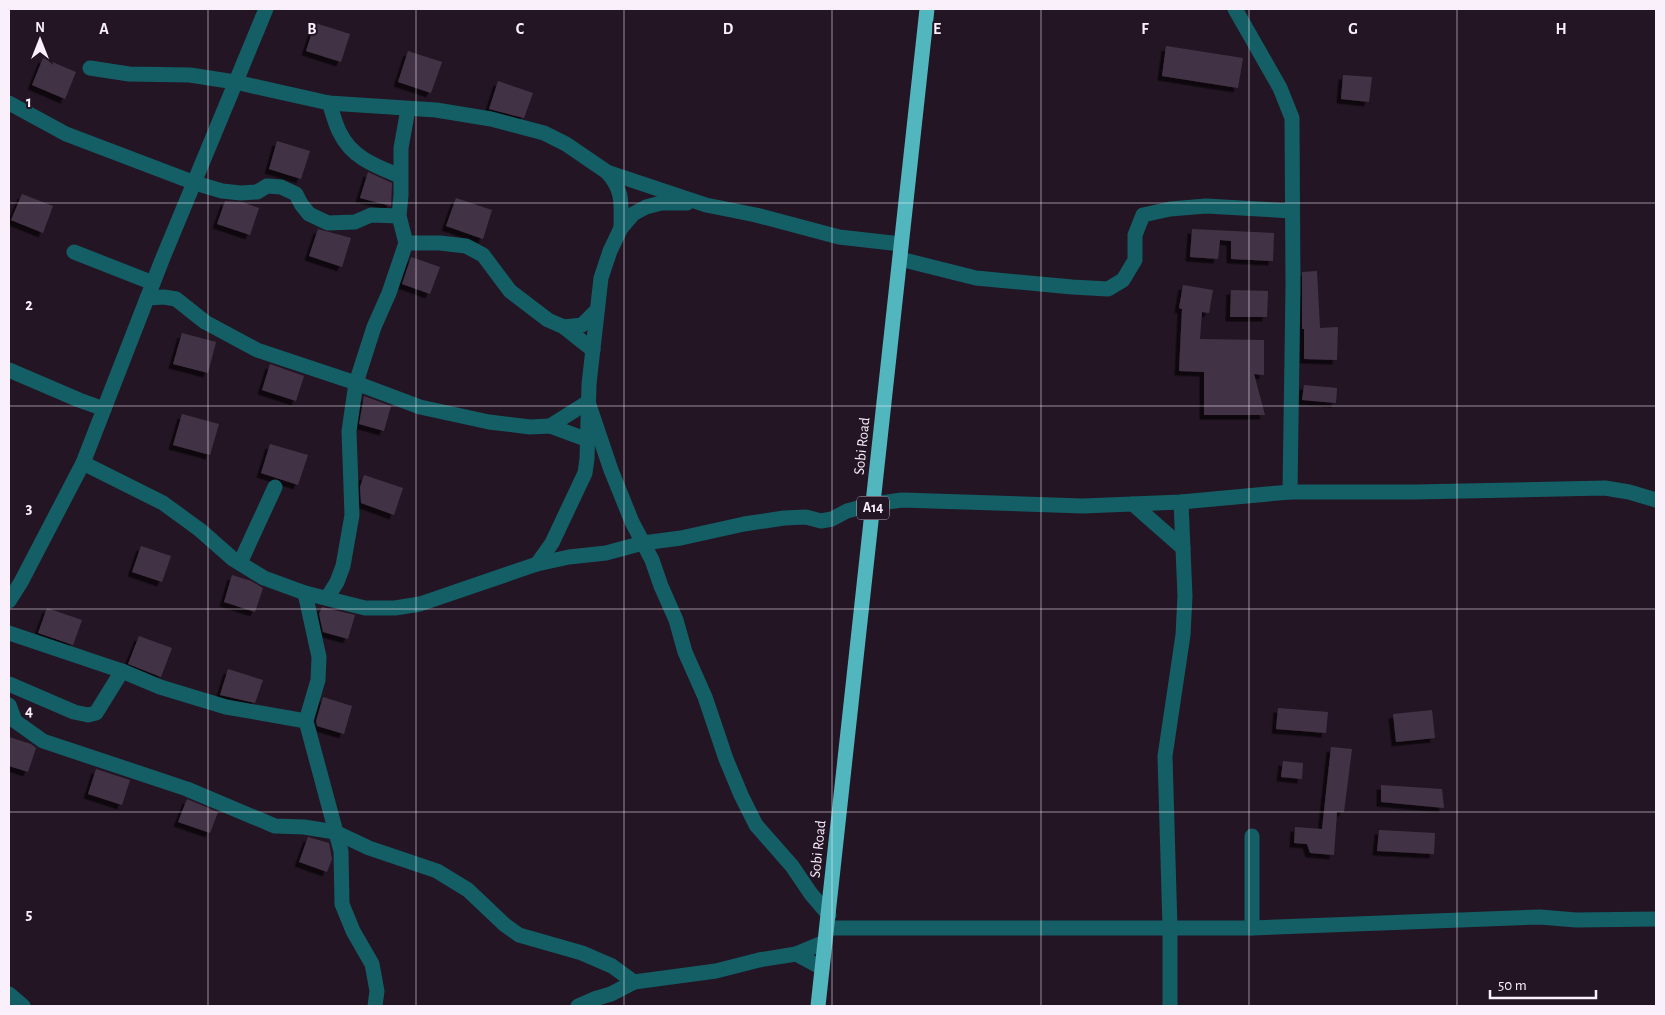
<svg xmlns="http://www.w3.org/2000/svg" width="1665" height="1015" viewBox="0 0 1665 1015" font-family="'Alegreya Sans',sans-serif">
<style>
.building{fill:#433344;filter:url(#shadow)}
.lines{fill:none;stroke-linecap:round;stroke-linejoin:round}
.minor{stroke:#135f65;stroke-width:15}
.highway{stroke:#52b6be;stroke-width:15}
.grid{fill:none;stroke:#faf0fb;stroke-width:1;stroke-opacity:0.55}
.labels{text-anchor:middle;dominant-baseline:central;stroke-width:4;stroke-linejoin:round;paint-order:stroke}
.shield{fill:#231524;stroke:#baaeba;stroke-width:1}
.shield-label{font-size:14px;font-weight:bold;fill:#faf0fb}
.street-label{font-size:15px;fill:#faf0fb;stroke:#231524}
.grid-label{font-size:16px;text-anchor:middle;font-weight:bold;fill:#faf0fb;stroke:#231524;stroke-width:4;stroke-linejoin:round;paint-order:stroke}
</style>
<defs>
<filter id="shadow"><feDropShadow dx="-4.5" dy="4.5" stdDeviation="0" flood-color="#0009"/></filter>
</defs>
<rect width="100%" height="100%" fill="#231524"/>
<!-- building -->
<g class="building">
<polygon points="315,23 350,34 341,62 306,51"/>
<polygon points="1166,46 1243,58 1238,88 1162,76"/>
<polygon points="408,51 442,62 431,93 398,82"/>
<polygon points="43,58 76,72 65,99 32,85"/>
<polygon points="1343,75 1372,77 1369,102 1341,99"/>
<polygon points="498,81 533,93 524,118 489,109"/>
<polygon points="277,141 310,151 301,179 269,169"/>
<polygon points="368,172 392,183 391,206 360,198"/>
<polygon points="22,194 53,206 43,233 11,220"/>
<polygon points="456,198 492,210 483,239 446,226"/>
<polygon points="225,201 242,202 259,208 250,235 217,224"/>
<polygon points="318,229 351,238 342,267 309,256"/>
<polygon points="1192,229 1274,233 1273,261 1231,259 1231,241 1220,240 1218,259 1190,257"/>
<polygon points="411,257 440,267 430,294 402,284"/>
<polygon points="1317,271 1320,328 1338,327 1337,360 1304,359 1304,329 1302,329 1302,272"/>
<polygon points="1183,285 1213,290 1209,313 1202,312 1200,339 1264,340 1264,375 1254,374 1265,415 1204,415 1204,372 1179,371 1182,309 1179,308"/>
<polygon points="1231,290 1268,291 1267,317 1230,317"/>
<polygon points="182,333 216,342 208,373 173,364"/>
<polygon points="270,364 304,376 296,401 262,390"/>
<polygon points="1304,385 1337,388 1336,403 1302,400"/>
<polygon points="364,396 391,406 384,431 359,424"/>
<polygon points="182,414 219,424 210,455 173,445"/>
<polygon points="270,444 308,455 298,485 261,473"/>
<polygon points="364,475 403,488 394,515 361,503 360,487"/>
<polygon points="141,546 171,556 162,582 132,572"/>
<polygon points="232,575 251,581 263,588 255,612 224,602"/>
<polygon points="322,607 355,615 348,639 323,632 319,614"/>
<polygon points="47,608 82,620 73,645 38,633"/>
<polygon points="139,636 172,648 161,677 128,664"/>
<polygon points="228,669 263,680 255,703 220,695"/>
<polygon points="323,697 352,706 344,734 317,726 316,721"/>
<polygon points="1278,708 1328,712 1326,733 1276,729"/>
<polygon points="1432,710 1435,738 1396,742 1393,714"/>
<polygon points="9,737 31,744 36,748 28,772 9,766"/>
<polygon points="1331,747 1352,749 1344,812 1337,812 1334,855 1310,853 1307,844 1294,843 1295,827 1322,829"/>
<polygon points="1283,761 1303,763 1302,779 1281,777"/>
<polygon points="96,769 130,780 122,805 88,794"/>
<polygon points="1381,785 1442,789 1444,808 1381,802"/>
<polygon points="187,799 218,812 210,833 178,822"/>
<polygon points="1379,830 1435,833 1434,854 1377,851"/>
<polygon points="308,837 329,843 332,859 327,872 299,862"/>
</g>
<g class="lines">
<!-- minor -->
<g class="minor">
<polyline points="1235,9 1280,88 1292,118 1293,286 1290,492"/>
<polyline points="90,68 129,74 190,75 235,82 329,103 436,110 491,119 544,133 566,144 607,172 706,205 756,215 839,237 901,244"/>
<polyline points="9,103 66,134 195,183 222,191 241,193 257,192 267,186 281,187 296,194 301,204 309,214 328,223 355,222 371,215 399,216"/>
<path d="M 329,103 C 333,113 335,124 340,133 C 352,158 376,166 400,176"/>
<path d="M 607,172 C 624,191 621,204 621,228"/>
<polyline points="406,243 440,243 466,246 483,255 510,291 548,320 564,327 593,350"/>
<polyline points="74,252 153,283"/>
<polyline points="900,259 976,278 1072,287 1108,289 1123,280 1135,260 1135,235 1143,215 1170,209 1206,206 1292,211"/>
<polyline points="147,298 164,297 176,299 205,322 257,350 356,383 420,407 489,422 530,427 550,426 588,440"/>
<polyline points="564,327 582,325 597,310"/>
<polyline points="9,370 79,400 104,409"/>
<polyline points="550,426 588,402 611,470 632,522 652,560 661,586 676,620 685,652 705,697 726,759 741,795 756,825 792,866 811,894 829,915"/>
<polyline points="83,463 163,503 200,530 233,559 264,578 305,593 365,608 395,608 420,604 537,564 569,557 606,553 643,543 681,538 744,524 784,518 806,517 821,521 832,519 847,511 873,504 902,500 1083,506 1181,502 1290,492 1414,492 1605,488 1629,492 1656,500"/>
<polyline points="1133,504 1183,548"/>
<polyline points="240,563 275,487"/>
<polyline points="537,564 552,543 585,473 587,459 589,384 601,278 610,251 621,228 633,214 646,207 661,203 687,203"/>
<polyline points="305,593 319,657 318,680 306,721 341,851 342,904 353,931 372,964 377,991 375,1006"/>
<polyline points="327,598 337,582 343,566 352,515 349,431 356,383 374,327 389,293 406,243 399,216 401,195 401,148 408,109"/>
<polyline points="9,601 21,582 83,463 162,260 266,9"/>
<polyline points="9,633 122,671"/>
<polyline points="9,684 74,712 88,715 96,713 122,671 160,687 226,707 306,721"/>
<polyline points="9,705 15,721 43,741 187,789 275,826 304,827 335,832 369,848 437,871 468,890 505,925 519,935 582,953 612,966 634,982"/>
<polyline points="1252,836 1252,928"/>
<polyline points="827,928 1252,928 1540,917 1576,920 1656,919"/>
<polyline points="796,954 822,968"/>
<polyline points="9,994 23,1006"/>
<polyline points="578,1006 594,999 611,994 634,982 716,971 759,960 796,954 825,942"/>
<polyline points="1170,1006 1170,928 1165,756 1183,635 1185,596 1181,502"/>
</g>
<!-- highway -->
<polyline class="highway" points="818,1006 927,9"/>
</g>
<!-- grid -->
<path class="grid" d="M 208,9 L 208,1006M 416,9 L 416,1006M 624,9 L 624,1006M 832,9 L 832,1006M 1041,9 L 1041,1006M 1249,9 L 1249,1006M 1457,9 L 1457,1006M 9,203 L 1656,203M 9,406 L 1656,406M 9,609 L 1656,609M 9,812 L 1656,812"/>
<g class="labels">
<!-- shield labels -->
<rect class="shield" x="857" y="496.5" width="32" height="23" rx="4"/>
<g class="shield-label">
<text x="873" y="508">A14</text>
</g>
<!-- street labels -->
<g class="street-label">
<text transform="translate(862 446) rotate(-84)">Sobi Road</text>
<text transform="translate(818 849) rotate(-84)">Sobi Road</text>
</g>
</g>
<g class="grid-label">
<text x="104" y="34">A</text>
<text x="312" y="34">B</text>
<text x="520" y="34">C</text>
<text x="728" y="34">D</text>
<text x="937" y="34">E</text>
<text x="1145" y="34">F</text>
<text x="1353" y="34">G</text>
<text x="1561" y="34">H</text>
<text x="29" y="107">1</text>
<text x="29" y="310">2</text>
<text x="29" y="513">3</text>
<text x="29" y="716">4</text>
<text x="29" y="919">5</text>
</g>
<!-- border -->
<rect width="1665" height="1015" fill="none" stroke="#faf0fb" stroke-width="20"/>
<!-- north arrow -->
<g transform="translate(40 40)" stroke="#231524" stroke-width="4" paint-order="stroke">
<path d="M0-4L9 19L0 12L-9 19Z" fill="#faf0fb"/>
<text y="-8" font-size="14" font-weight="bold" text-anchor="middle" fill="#faf0fb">N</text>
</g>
<!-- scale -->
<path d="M1490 990v8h106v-8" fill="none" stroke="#faf0fb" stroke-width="2.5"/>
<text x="1498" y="990" font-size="15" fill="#faf0fb" stroke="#231524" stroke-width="4" paint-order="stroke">50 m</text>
</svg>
